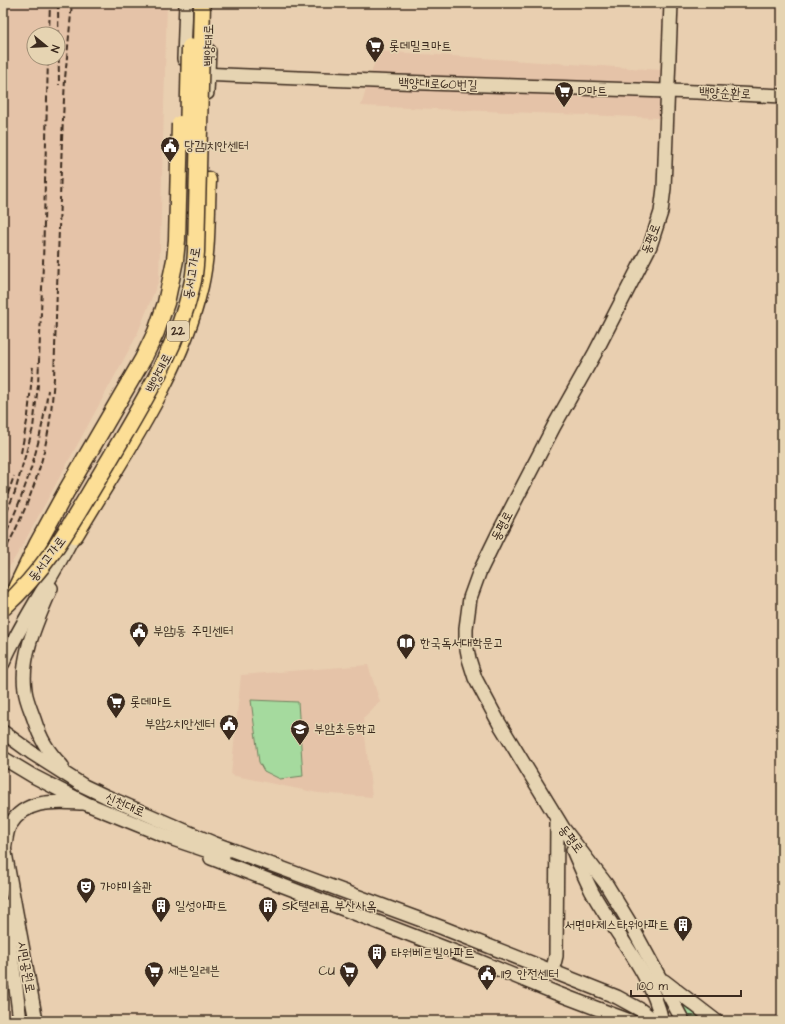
<svg xmlns="http://www.w3.org/2000/svg" width="785" height="1024" viewBox="0 0 785 1024" font-family="'Architects Daughter','Poor Story',sans-serif">
<style>
.built{fill:#e5c3a8;fill-rule:evenodd}
.green{fill:#a5da9e;stroke:#70825e}
.lines{fill:none;stroke-linecap:round;stroke-linejoin:round}
.secondary-casing{stroke:#3b2a1e;stroke-width:16}
.highway-casing{stroke:#3b2a1e;stroke-width:19}
.secondary{stroke:#e6d4b2;stroke-width:13}
.highway{stroke:#fcde96;stroke-width:16}
.rail{stroke:#3b2a1e;stroke-width:2;stroke-dasharray:6 3;stroke-linecap:butt}
.highway-bridge-casing{stroke:#3b2a1e;stroke-width:19;stroke-linecap:butt}
.highway-bridge{stroke:#fcde96;stroke-width:16}
.labels{text-anchor:middle;dominant-baseline:central;stroke-width:3;stroke-linejoin:round;paint-order:stroke}
.shield{fill:#e6d4b2;stroke:#6e5d4a;stroke-width:1}
.shield-label{font-size:12px;font-weight:bold;fill:#3b2a1e}
.street-label{font-size:13px;fill:#3b2a1e;stroke:#e6d4b2}
.poi-label{font-size:13px;fill:#3b2a1e;stroke:#e6d4b2;text-anchor:start}
</style>
<rect width="100%" height="100%" fill="#e9cfb0"/>
<filter id="ink" filterUnits="userSpaceOnUse"><feTurbulence type="fractalNoise" baseFrequency=".025" numOctaves="2"/><feDisplacementMap in="SourceGraphic" scale="8" xChannelSelector="R" yChannelSelector="G"/><feConvolveMatrix kernelMatrix="1 2 1 2 8 2 1 2 1" color-interpolation-filters="sRGB"/></filter>
<g filter="url(#ink)">
<!-- built -->
<g class="built">
<path d="M 3,3 L 167,3 L 159,280 L 136,337 L 21,548 L 3,577 ZM 34,34 L 58,34 L 58,58 L 34,58 Z"/>
<polygon points="378,51 661,70 660,118 361,106"/>
<polygon points="368,665 380,702 363,718 372,797 318,793 231,775 241,675"/>
</g>
<!-- green -->
<g class="green">
<polygon points="251,700 298,702 303,776 280,779 264,771 259,762"/>
<polygon points="675,996 706,1020 689,1016"/>
</g>
<g class="lines">
<!-- secondary casing -->
<g class="secondary-casing">
<g id="secondary">
<polyline points="671,3 664,188 661,212 650,246 595,353 554,426 498,534 479,573 470,598 466,628 466,644 469,659 475,678 499,723 563,828 606,884 631,925 683,1021"/>
<polyline points="184,59 186,3"/>
<polyline points="200,74 398,82 697,92 782,96"/>
<polyline points="207,93 209,51"/>
<path d="M 162,336 C 177,299 186,259 185,219"/>
<path d="M 51,588 C 38,619 20,655 25,690 C 26,700 31,710 34,719 C 40,738 47,751 62,766"/>
<path d="M 3,663 C 24,615 56,574 78,526"/>
<polyline points="3,732 32,753 84,786 105,796 213,843 443,928 617,997 639,1009 655,1021"/>
<polyline points="3,758 33,776 87,804 173,839 223,856"/>
<polyline points="3,842 36,1021"/>
<path d="M 4,849 C 6,842 6,831 10,825 C 26,798 56,802 83,803"/>
<path d="M 573,850 C 579,864 585,878 592,892 C 615,934 651,972 662,1021"/>
<polyline points="211,858 476,960 556,993 630,1021"/>
<polyline points="3,905 16,988 20,1021"/>
<polyline points="554,964 556,956 557,819"/>
<polyline points="664,981 716,1021"/>
</g>
</g>
<!-- highway casing -->
<g class="highway-casing">
<g id="highway">
<path d="M 75,535 C 122,455 179,377 200,286 C 208,251 206,215 208,180"/>
<polyline points="11,599 38,543 67,490"/>
</g>
</g>
<!-- secondary -->
<use href="#secondary" class="secondary"/>
<!-- highway -->
<use href="#highway" class="highway"/>
<!-- rail -->
<g class="rail">
<polyline points="58,3 59,85"/>
<polyline points="49,34 50,3"/>
<polyline points="21,453 28,416 33,365"/>
<polyline points="5,502 14,476"/>
<polyline points="3,520 15,492 33,428 38,385 43,264 48,58"/>
<path d="M 3,539 C 26,492 41,443 48,390"/>
<path d="M 3,554 C 22,519 38,481 46,442 C 51,421 52,400 54,378 L 62,139 L 65,79 L 72,3"/>
</g>
<!-- highway-bridge casing -->
<g class="highway-bridge-casing">
<g id="highway-bridge">
<polyline points="188,139 190,47"/>
<polyline points="67,490 143,359 156,332 166,303 175,260 177,240 180,124"/>
<path d="M 3,608 C 50,566 75,517 107,464 C 140,407 177,350 192,285 C 195,274 195,263 196,252 L 202,3"/>
</g>
</g>
<!-- highway-bridge -->
<use href="#highway-bridge" class="highway-bridge"/>
</g>
</g>
<!-- icons -->
<defs>
<g id="supermarket-pin" transform="scale(1)"><path d="M0 17L-7.5 6A9.5 9.5 0 1 1 7.5 6Z" fill="#3b2a1e" stroke="#e6d4b2"/><path d="M-6-5.5h2.5l.6 2H6L4.5 2H-2.5L-4.4-4H-6ZM-1.5 3.2a1.3 1.3 0 1 0 .1 0ZM3 3.2a1.3 1.3 0 1 0 .1 0Z" fill="#fff"/></g>
<g id="civic-pin" transform="scale(1)"><path d="M0 17L-7.5 6A9.5 9.5 0 1 1 7.5 6Z" fill="#3b2a1e" stroke="#e6d4b2"/><path d="M-.6-6.5H3V-4.5H.6V-3L4-1V1h2V6H-6V1h2V-1L-.6-3ZM-1.2 2.5V6h2.4V2.5Z" fill="#fff"/></g>
<g id="library-pin" transform="scale(1)"><path d="M0 17L-7.5 6A9.5 9.5 0 1 1 7.5 6Z" fill="#3b2a1e" stroke="#e6d4b2"/><path d="M-6-4Q-3-5.5-.7-3.5V5Q-3 3-6 4ZM6-4Q3-5.5 .7-3.5V5Q3 3 6 4Z" fill="#fff"/></g>
<g id="school-pin" transform="scale(1)"><path d="M0 17L-7.5 6A9.5 9.5 0 1 1 7.5 6Z" fill="#3b2a1e" stroke="#e6d4b2"/><path d="M0-5L7-2L0 1L-7-2ZM-4 1L0 2.5L4 1V4Q0 6-4 4Z" fill="#fff"/></g>
<g id="theatre-pin" transform="scale(1)"><path d="M0 17L-7.5 6A9.5 9.5 0 1 1 7.5 6Z" fill="#3b2a1e" stroke="#e6d4b2"/><path d="M-5-5.5Q0-4 5-5.5V0Q5 5 0 6Q-5 5-5 0ZM-3.3-2.5H-1v1.5H-3.3ZM1-2.5H3.3v1.5H1ZM-2.8 1Q0 5.5 2.8 1Z" fill="#fff"/></g>
<g id="building-pin" transform="scale(1)"><path d="M0 17L-7.5 6A9.5 9.5 0 1 1 7.5 6Z" fill="#3b2a1e" stroke="#e6d4b2"/><path d="M-4-6H4V6H1V3H-1V6H-4ZM-2.5-4.3h1.7v1.8h-1.7ZM.8-4.3h1.7v1.8H.8ZM-2.5-1h1.7V.8h-1.7ZM.8-1h1.7V.8H.8Z" fill="#fff"/></g>
</defs>
<g fill-rule="evenodd">
<use href="#supermarket-pin" x="375" y="46"/>
<use href="#supermarket-pin" x="564" y="91"/>
<use href="#civic-pin" x="170" y="146"/>
<use href="#civic-pin" x="139" y="631"/>
<use href="#library-pin" x="406" y="643"/>
<use href="#supermarket-pin" x="116" y="702"/>
<use href="#civic-pin" x="229" y="724"/>
<use href="#school-pin" x="300" y="729"/>
<use href="#theatre-pin" x="86" y="887"/>
<use href="#building-pin" x="161" y="906"/>
<use href="#building-pin" x="268" y="906"/>
<use href="#building-pin" x="683" y="925"/>
<use href="#building-pin" x="377" y="953"/>
<use href="#supermarket-pin" x="154" y="971"/>
<use href="#supermarket-pin" x="349" y="971"/>
<use href="#civic-pin" x="487" y="974"/>
</g>
<g class="labels">
<!-- shield labels -->
<rect class="shield" x="167" y="321" width="22" height="20" rx="3"/>
<g class="shield-label">
<text x="178" y="331">22</text>
</g>
<!-- street labels -->
<g class="street-label">
<text transform="translate(209 45) rotate(-90)">백양대로</text>
<text transform="translate(438 84) rotate(2)">백양대로60번길</text>
<text transform="translate(725 93) rotate(3)">백양순환로</text>
<text transform="translate(651 239) rotate(-69)">동평로</text>
<text transform="translate(192 273) rotate(-81)">동서고가로</text>
<text transform="translate(159 373) rotate(-63)">백양대로</text>
<text transform="translate(502 526) rotate(-62)">동평로</text>
<text transform="translate(47 559) rotate(-53)">동서고가로</text>
<text transform="translate(125 805) rotate(23)">신천대로</text>
<text transform="translate(571 839) rotate(53)">동평로</text>
<text transform="translate(26 967) rotate(80)">시민공원로</text>
</g>
<!-- poi labels -->
<g class="poi-label">
<text x="389" y="46">롯데밀크마트</text>
<text x="578" y="91">D마트</text>
<text x="184" y="146">당감1치안센터</text>
<text x="153" y="631">부암1동 주민센터</text>
<text x="420" y="643">한국독서대학문고</text>
<text x="130" y="702">롯데마트</text>
<text x="215" y="724" text-anchor="end">부암2치안센터</text>
<text x="314" y="729">부암초등학교</text>
<text x="100" y="887">가야미술관</text>
<text x="175" y="906">일성아파트</text>
<text x="282" y="906">SK텔레콤 부산사옥</text>
<text x="669" y="925" text-anchor="end">서면마제스타워아파트</text>
<text x="391" y="953">타워베르빌아파트</text>
<text x="168" y="971">세븐일레븐</text>
<text x="335" y="971" text-anchor="end">CU</text>
<text x="501" y="974">119 안전센터</text>
</g>
</g>
<!-- margin -->
<rect width="785" height="1024" fill="none" stroke="#e6d4b2" stroke-width="16"/>
<rect x="8" y="8" width="769" height="1008" fill="none" stroke="#3b2a1e" stroke-width="1.5" filter="url(#ink)"/>
<!-- north arrow -->
<g transform="translate(46 46) rotate(108)"><circle r="19" fill="#e6d4b2" stroke="#a29077"/>
<path d="M0-3L7 15L0 10L-7 15Z" fill="#3b2a1e"/>
<text y="-6" font-size="11" font-weight="bold" text-anchor="middle" fill="#3b2a1e">N</text>
</g>
<!-- scale -->
<path d="M631 990v6h110v-6" fill="none" stroke="#3b2a1e" stroke-width="2"/>
<text x="637" y="990" font-size="12" fill="#3b2a1e" stroke="#e6d4b2" stroke-width="3" paint-order="stroke">100 m</text>
</svg>
